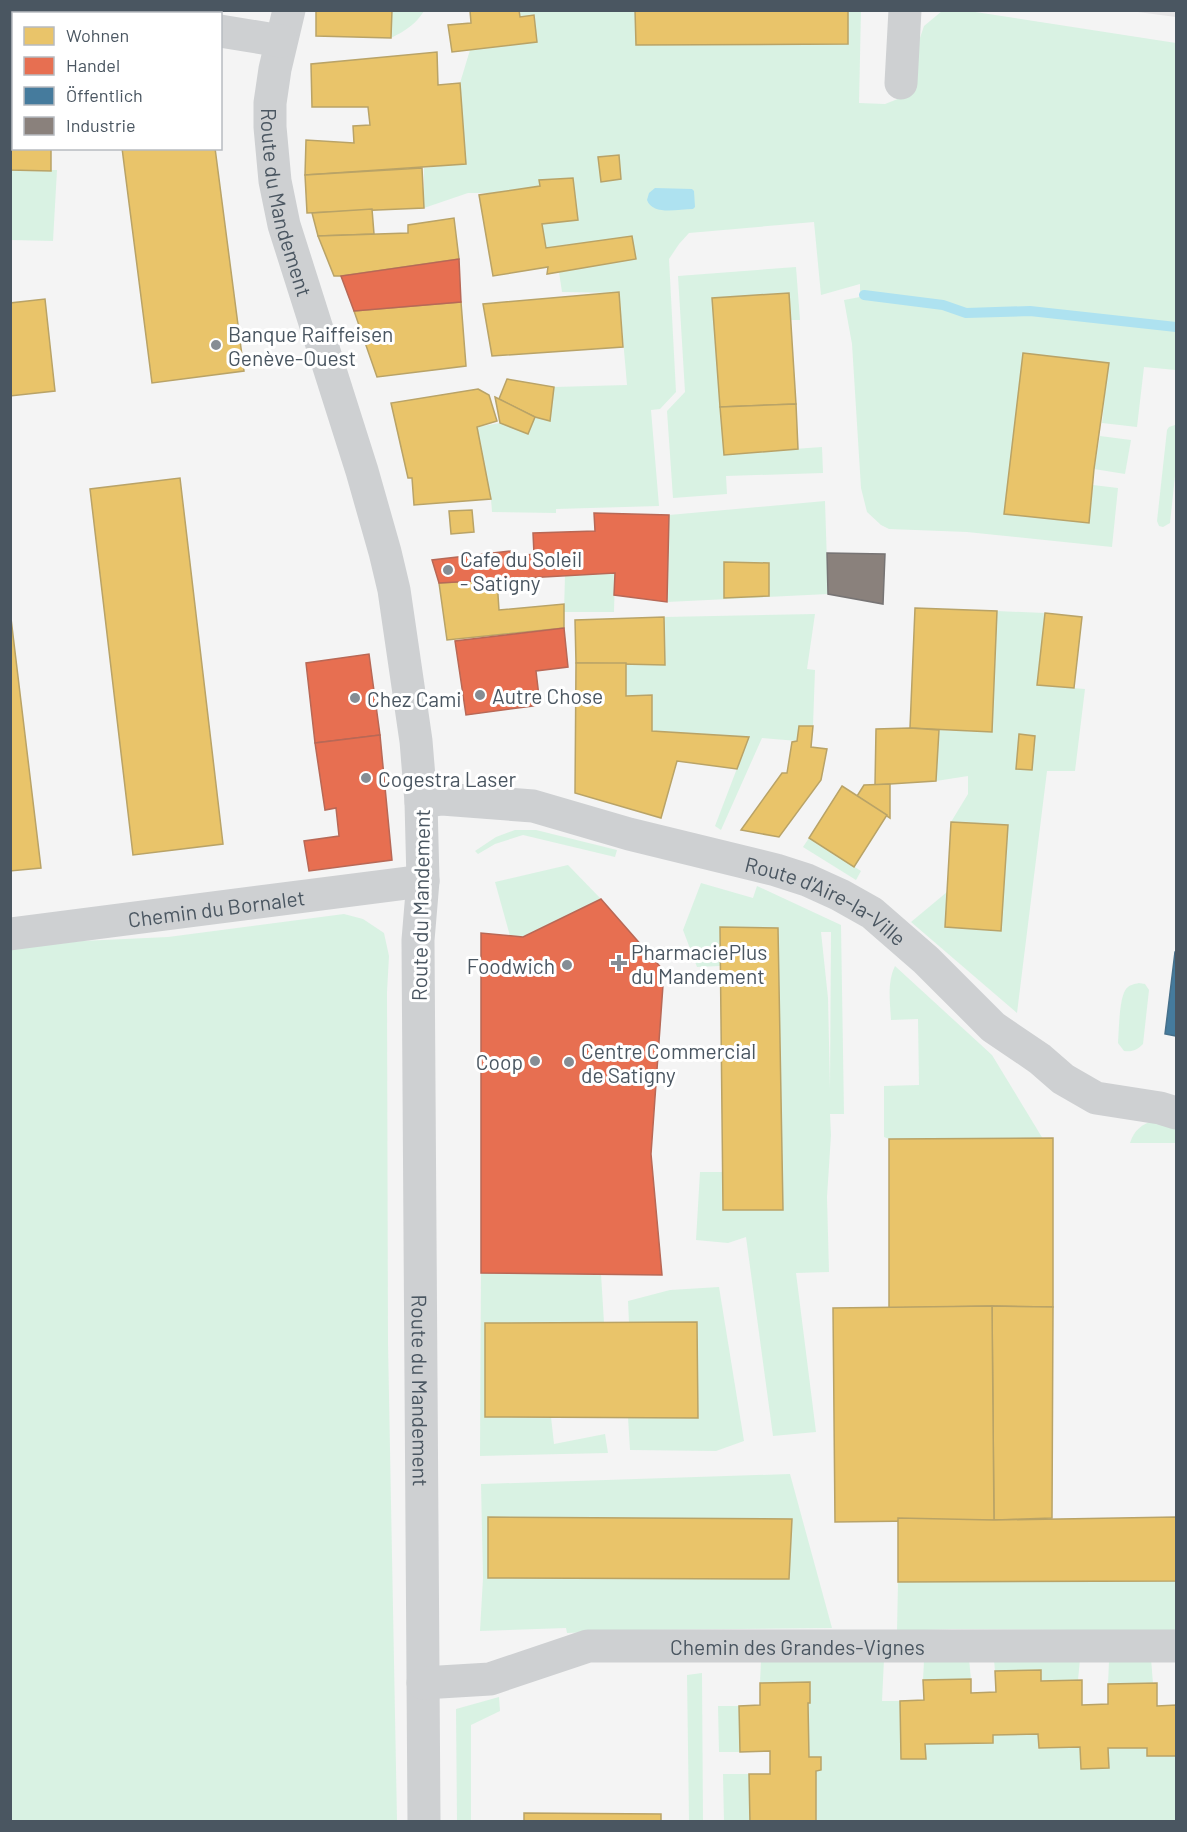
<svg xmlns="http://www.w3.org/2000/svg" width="1187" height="1832" viewBox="0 0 1187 1832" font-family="Barlow,sans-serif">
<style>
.education{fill:#e6e5e6}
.green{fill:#d9f2e3;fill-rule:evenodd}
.water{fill:#aee2f0}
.homes{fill:#e9c46a;stroke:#b9a367;stroke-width:1.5}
.shops{fill:#e76f51;stroke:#b86856;stroke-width:1.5}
.public{fill:#457b9d;stroke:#46708b;stroke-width:1.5}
.industry{fill:#8a817c;stroke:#777474;stroke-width:1.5}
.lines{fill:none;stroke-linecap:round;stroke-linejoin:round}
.stream{stroke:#aee2f0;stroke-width:10}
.minor{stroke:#ced0d2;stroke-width:33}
.poi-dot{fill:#868d94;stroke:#fff;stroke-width:2}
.labels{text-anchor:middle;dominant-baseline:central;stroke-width:6;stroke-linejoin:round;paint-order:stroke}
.street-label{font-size:21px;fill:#4a5661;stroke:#fff}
.poi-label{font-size:21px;fill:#4a5661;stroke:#fff;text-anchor:start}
</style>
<rect width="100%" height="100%" fill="#f4f4f4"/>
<!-- education -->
<polygon class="education" points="1130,11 1176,11 1176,17"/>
<!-- green -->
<g class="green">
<path d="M 392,11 L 392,10 L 424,11 C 416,24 405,31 391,38 Z"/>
<polygon points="519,11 635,11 636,45 847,44 846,11 861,11 859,103 885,104 913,93 919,41 924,26 942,11 969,11 1176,43 1176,370 1144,367 1137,427 1102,423 1108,363 1023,353 1004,514 1089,523 1093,485 1118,488 1112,547 967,532 889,529 881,525 867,512 861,488 852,344 844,300 860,297 860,284 821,295 814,222 689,233 679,244 669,259 676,392 660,409 651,410 659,506 556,509 556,513 492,512 491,499 477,427 500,423 528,433 535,417 550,421 554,387 627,385 619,293 562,292 559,272 636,259 632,236 546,248 542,224 578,220 573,178 540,180 540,186 490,193 468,193 424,208 424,168 466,163 460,83 470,50 537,42 534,15 520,17"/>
<polygon points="11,170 57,170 53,241 11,240"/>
<polygon points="796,267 800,320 791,320 788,293 712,298 724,454 822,447 823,473 726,476 727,494 673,498 667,411 685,392 678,276"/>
<polygon points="1175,425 1176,426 1176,467 1170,523 1163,527 1159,526 1157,521 1167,430 1169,427"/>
<polygon points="1100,436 1131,440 1125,474 1094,469"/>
<polygon points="825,501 828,594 667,602 669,515"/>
<polygon points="615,573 614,612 564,612 565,575"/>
<path d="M 997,611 L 1045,613 L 1037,685 L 1085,689 L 1075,771 L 1047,771 L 1017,1013 L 911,922 L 947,892 L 951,822 L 968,794 L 968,776 L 936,781 L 939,730 L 992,732 ZM 1019,734 L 1034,736 L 1032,770 L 1017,769 Z"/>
<polygon points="815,614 807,669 815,670 813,726 800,726 797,741 762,738 721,830 715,826 749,737 652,731 652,696 626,696 626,663 665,664 664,617"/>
<polygon points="515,830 536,830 617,850 615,857 523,835 495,844 478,854 475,851 496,837"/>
<polygon points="809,838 861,871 856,880 803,847"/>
<polygon points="568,865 601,899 523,937 510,936 495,882"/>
<path d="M 701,883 L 753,898 L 757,886 L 841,925 L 844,1114 L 830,1114 L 831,1135 L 827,1197 L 829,1272 L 796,1273 L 816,1432 L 773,1436 L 746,1237 L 728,1243 L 696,1240 L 700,1172 L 722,1172 L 723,1210 L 777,928 L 720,927 L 720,966 L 697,967 L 683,930 ZM 821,932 L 831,932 L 830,1089 L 828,998 Z"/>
<polygon points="344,914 363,919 384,933 389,956 387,992 388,1343 397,1821 11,1821 10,949 82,941 168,937"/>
<path d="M 895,966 L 992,1055 L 1043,1139 L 889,1139 L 884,1137 L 884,1086 L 919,1085 L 918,1019 L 891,1020 C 890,1002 887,982 895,966 Z"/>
<path d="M 1139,983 L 1145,984 L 1149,990 L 1143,1044 C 1137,1050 1133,1052 1124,1051 L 1118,1043 C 1119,1031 1119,998 1126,989 C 1129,985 1134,984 1139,983 Z"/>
<path d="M 1155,1120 L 1176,1127 L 1176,1143 L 1130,1143 C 1134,1130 1142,1124 1155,1120 Z"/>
<polygon points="481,1273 601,1274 604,1323 485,1323 485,1416 551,1417 554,1444 605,1434 608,1453 480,1456"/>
<polygon points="719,1287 744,1441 716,1451 630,1450 628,1417 698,1417 697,1323 629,1323 628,1301 670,1290"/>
<path d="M 790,1474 L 832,1628 L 639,1630 L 567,1633 L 566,1628 L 480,1631 L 483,1578 L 481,1484 ZM 488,1517 L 748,1519 L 792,1522 L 789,1579 L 488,1578 Z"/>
<polygon points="1176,1581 1176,1631 952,1629 897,1631 898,1582"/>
<polygon points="1151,1658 1153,1684 1108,1684 1109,1661"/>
<polygon points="884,1659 882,1701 900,1701 901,1759 925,1759 925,1744 993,1743 993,1735 1038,1734 1038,1750 1039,1748 1080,1747 1081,1769 1109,1768 1108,1748 1147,1748 1148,1756 1176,1756 1176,1821 816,1821 816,1771 821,1770 821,1757 809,1757 808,1703 810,1702 810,1682 760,1683 761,1661"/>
<polygon points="969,1659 971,1679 923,1680 924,1661"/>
<polygon points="1080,1659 1078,1680 1041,1681 995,1671 994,1660"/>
<polygon points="702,1673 703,1821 689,1821 687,1675"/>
<polygon points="499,1697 500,1711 471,1725 471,1821 457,1821 456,1709"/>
<polygon points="718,1706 739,1706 740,1752 719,1752"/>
<polygon points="723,1774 749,1774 750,1821 724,1821"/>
</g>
<!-- water -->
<path class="water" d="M 655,188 L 692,189 L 694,191 L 695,207 L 693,209 C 678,209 653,216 647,200 L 649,193 Z"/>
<!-- homes -->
<g class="homes">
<polygon points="316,10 392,10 391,38 316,36"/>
<polygon points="470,10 519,10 520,17 534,15 537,42 452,52 448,25 471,23"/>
<polygon points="635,10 848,10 848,44 636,45"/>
<polygon points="437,52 438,85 460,83 466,164 305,175 306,140 354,143 353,126 370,125 368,107 312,107 311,64"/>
<polygon points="10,96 14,97 14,148 51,148 51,171 10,170"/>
<polygon points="122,148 215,148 244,371 152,383"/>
<polygon points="619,155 621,179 601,182 598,157"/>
<polygon points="422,168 424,208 307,213 305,175"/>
<polygon points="573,178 578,220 542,224 546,248 632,236 636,259 547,274 548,267 493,276 479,195 540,186 539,180"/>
<polygon points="372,209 374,234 318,236 312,213"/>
<polygon points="454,218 459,259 341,276 334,276 318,236 408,233 408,225"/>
<polygon points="619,292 623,347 492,356 483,304"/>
<polygon points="789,293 796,404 720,407 712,298"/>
<polygon points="45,299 55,391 10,396 10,303"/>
<polygon points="461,302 466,366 377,377 354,311"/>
<polygon points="1023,353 1109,363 1094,469 1089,523 1004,514"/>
<polygon points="507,379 554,387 550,421 535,417 499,399"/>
<polygon points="478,389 489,395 497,421 477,427 491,499 414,505 412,478 408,478 391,403"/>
<polygon points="495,397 535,417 528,434 500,423"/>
<polygon points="796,404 798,449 724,455 720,407"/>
<polygon points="180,478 223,844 133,855 90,489"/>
<polygon points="472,510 474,532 451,534 449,511"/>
<polygon points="724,562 769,563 769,596 724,598"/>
<polygon points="497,580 499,610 564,604 564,628 447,640 439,583"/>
<polygon points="915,608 997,611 992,732 910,728"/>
<polygon points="10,610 41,868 10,871"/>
<polygon points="1045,613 1082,617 1074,688 1037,685"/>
<polygon points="664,617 665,665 576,663 575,620"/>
<polygon points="576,663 626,663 626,696 652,695 652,731 749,737 737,769 677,761 661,818 575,793"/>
<polygon points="799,726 813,726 811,747 827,749 821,780 779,837 741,830 782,773 787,773 792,742 797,741"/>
<polygon points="910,728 939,730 936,781 875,785 876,729"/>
<polygon points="1019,734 1035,736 1032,770 1016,769"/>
<polygon points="890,784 890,818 857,796 864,785"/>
<polygon points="842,786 887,815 854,867 809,838"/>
<polygon points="951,822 1008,825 1001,931 945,927"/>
<polygon points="720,927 778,928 783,1210 723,1210"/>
<polygon points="1053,1138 1053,1307 992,1306 889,1308 889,1139"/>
<polygon points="992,1306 1053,1307 1052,1518 994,1520"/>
<polygon points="992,1306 994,1520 835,1522 833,1308"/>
<polygon points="697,1322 698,1418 485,1417 485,1323"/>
<polygon points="488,1517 792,1519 789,1579 488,1578"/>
<polygon points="1176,1517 1176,1581 898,1582 898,1518 994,1520"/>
<polygon points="1041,1670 1041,1681 1082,1680 1082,1705 1108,1704 1108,1684 1157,1683 1157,1706 1176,1705 1176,1756 1147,1756 1147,1748 1108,1748 1109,1768 1081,1769 1080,1747 1039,1748 1038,1734 993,1735 993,1743 925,1744 926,1759 901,1759 900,1701 924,1700 923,1680 971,1679 971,1693 996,1692 995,1671"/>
<polygon points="810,1682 810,1703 808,1703 809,1757 821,1757 821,1770 816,1771 816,1822 750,1822 749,1774 770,1774 770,1751 740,1752 739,1706 760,1705 760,1683"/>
<polygon points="524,1813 661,1814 661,1822 524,1822"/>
</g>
<!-- shops -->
<g class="shops">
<polygon points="459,259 461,302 354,311 341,276"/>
<polygon points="594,513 669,515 667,602 614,595 615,573 439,583 432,560 511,551 511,557 534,554 533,533 595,531"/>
<polygon points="564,628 568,667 536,671 540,705 466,715 455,641"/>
<polygon points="369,654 380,735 315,743 306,663"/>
<polygon points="380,735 392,860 309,871 304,841 339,836 336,808 325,810 315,743"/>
<polygon points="601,899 664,971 651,1154 662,1275 481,1273 481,933 523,937"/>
</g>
<!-- public -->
<polygon class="public" points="1175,952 1176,952 1176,1036 1165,1034"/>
<!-- industry -->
<polygon class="industry" points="827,553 885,554 883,604 828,594"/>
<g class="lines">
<!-- stream -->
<polyline class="stream" points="864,295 943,305 966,313 1030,311 1176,327"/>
<!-- minor -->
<g class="minor">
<path id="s1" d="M 289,10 L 275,69 L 270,103 L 270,127 L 275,181 L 284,225 L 362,471 L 385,552 L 394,590 L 416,741 L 421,802 L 423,881 L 418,940 L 424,1822"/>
<polyline points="10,25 14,25"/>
<polyline points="220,31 281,41"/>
<polyline points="901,83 905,10"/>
<path id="s2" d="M 421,802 L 442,799 L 533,806 L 629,834 L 776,870 L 807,880 L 840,895 L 872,913 L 926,960 L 993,1027 L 1040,1059 L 1063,1079 L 1096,1098 L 1160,1108 L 1176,1113"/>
<path id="s3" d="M 10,934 L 423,881"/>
<path id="s4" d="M 423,1683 L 490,1679 L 588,1646 L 1176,1646"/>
</g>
</g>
<!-- markers -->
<g class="poi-dot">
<circle cx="216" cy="345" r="6"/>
<circle cx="448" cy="570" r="6"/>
<circle cx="480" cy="695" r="6"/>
<circle cx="355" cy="698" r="6"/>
<circle cx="366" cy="778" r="6"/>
<path d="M616 954h6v6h6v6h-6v6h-6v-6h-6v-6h6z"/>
<circle cx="567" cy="965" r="6"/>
<circle cx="535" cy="1061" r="6"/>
<circle cx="569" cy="1062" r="6"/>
</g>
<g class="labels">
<!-- street labels -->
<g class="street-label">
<text stroke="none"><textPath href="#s1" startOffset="196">Route du Mandement</textPath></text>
<text stroke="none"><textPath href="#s2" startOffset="422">Route d'Aire-la-Ville</textPath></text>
<text transform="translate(420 905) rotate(-89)">Route du Mandement</text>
<text stroke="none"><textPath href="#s3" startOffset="208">Chemin du Bornalet</textPath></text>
<text stroke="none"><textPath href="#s1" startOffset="1402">Route du Mandement</textPath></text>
<text stroke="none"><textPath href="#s4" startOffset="380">Chemin des Grandes-Vignes</textPath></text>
</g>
<!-- poi labels -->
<g class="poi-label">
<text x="228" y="333">Banque Raiffeisen<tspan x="228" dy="24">Genève-Ouest</tspan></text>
<text x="460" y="558">Cafe du Soleil<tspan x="460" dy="24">- Satigny</tspan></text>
<text x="492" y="695">Autre Chose</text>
<text x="367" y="698">Chez Cami</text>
<text x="378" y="778">Cogestra Laser</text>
<text x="631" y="951">PharmaciePlus<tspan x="631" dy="24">du Mandement</tspan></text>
<text x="555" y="965" text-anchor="end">Foodwich</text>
<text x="581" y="1050">Centre Commercial<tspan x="581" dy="24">de Satigny</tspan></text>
<text x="523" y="1061" text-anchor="end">Coop</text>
</g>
</g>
<!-- border -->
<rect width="1187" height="1832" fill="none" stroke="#4a5661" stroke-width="24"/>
<!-- legend -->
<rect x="12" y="12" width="210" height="138" fill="#ffffff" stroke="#b7bbc0" stroke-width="1.5"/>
<rect x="24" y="27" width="30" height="18" fill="#e9c46a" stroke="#b7bbc0" stroke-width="1.5"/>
<text x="66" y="42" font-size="18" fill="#4a5661">Wohnen</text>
<rect x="24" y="57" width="30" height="18" fill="#e76f51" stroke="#b7bbc0" stroke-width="1.5"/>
<text x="66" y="72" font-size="18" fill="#4a5661">Handel</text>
<rect x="24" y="87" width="30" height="18" fill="#457b9d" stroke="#b7bbc0" stroke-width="1.5"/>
<text x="66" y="102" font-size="18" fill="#4a5661">Öffentlich</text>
<rect x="24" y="117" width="30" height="18" fill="#8a817c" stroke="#b7bbc0" stroke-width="1.5"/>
<text x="66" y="132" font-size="18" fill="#4a5661">Industrie</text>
</svg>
